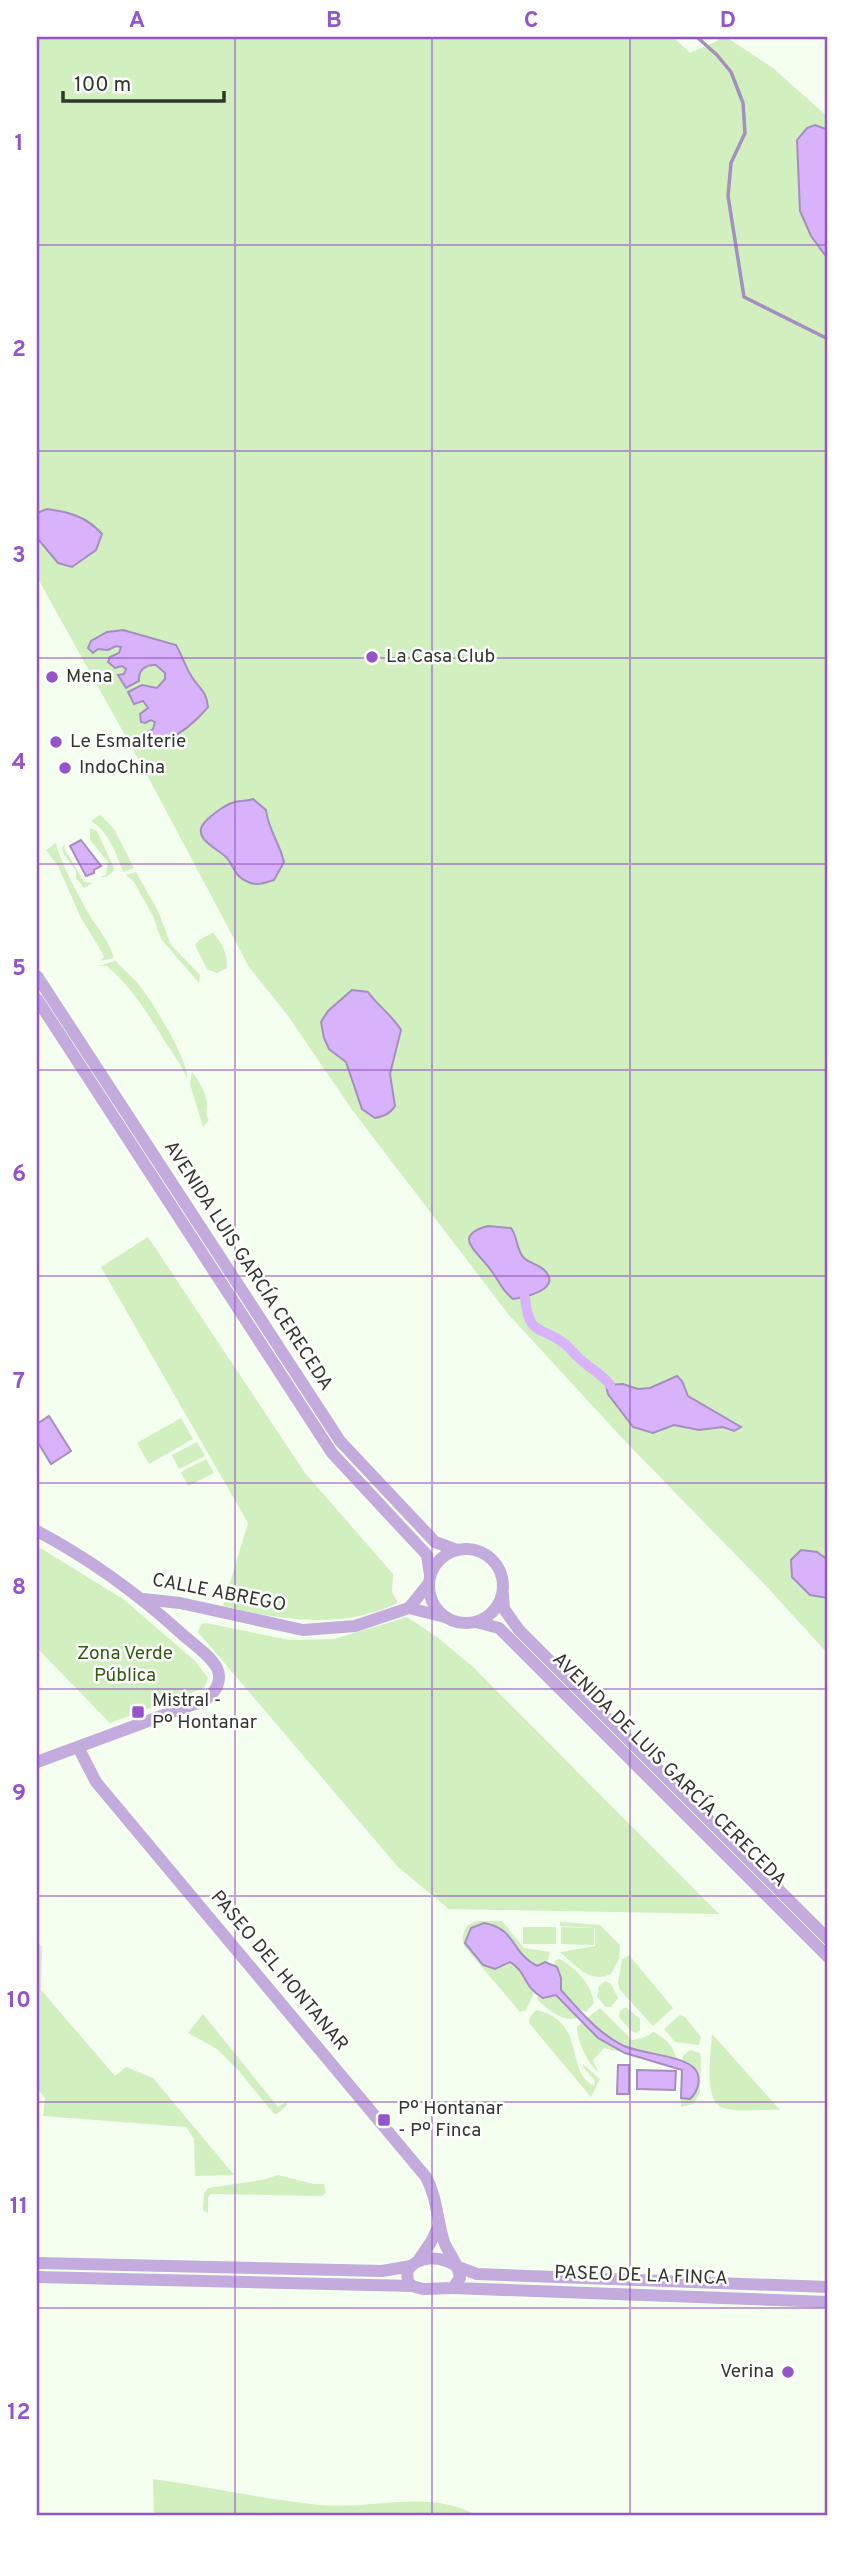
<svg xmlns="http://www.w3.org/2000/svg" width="865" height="2553" viewBox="0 0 865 2553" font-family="Overpass,sans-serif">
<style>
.green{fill:#d1efbf}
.water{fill:#d8b3fb;stroke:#a68ebe;stroke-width:2}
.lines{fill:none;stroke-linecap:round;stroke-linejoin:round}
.stream{stroke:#a68ebe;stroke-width:3.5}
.canal{stroke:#d8b3fb;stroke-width:10}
.minor{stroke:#c4abdd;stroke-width:12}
.grid{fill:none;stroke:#9554c9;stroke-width:2;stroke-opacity:0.55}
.poi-dot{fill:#9554c9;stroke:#fff;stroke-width:2.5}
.labels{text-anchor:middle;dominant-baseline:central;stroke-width:5;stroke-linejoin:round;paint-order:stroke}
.poi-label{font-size:19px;fill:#32372e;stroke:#fff;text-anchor:start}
.street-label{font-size:19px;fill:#32372e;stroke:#fff}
.park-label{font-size:19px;fill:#335a11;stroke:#fff}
.neatline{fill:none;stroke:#9554c9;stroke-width:2.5}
.grid-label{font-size:23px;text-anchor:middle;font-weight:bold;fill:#9554c9}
</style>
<rect width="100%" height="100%" fill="#f5fff0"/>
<!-- green -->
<g class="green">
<polygon points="37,37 673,37 690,53 717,41 721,37 726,37 773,68 828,117 828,1654 769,1589 623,1439 509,1315 353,1111 288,1016 249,967 146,773 37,577"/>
<path d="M 100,815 L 114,829 L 134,868 L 123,872 C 116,853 109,832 91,821 Z"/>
<polygon points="90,828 97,831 114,868 113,872 106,877 100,877 106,875 108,862 90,840"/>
<path d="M 56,843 C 60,862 81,901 92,919 C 101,932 109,942 114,958 L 100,961 L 104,957 L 102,952 L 81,918 L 58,866 L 46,850 Z"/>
<polygon points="65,844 64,848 84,882 93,883 84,888 76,878 76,871 63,853 62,847"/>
<polygon points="136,872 158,911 171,945 200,975 199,983 161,939 153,916 134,882 126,875"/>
<path d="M 213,933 C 223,944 227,953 227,968 L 217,973 L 207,969 L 195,945 L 200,939 Z"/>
<path d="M 116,961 C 123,970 132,976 139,985 C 151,999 189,1061 187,1078 C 180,1062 170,1050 161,1035 C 145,1009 130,986 107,966 L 98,966 Z"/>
<path d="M 192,1072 C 199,1081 206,1092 207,1104 C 207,1111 205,1114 209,1120 L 203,1127 L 190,1084 Z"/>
<path d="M 148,1237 L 305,1473 L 393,1574 L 392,1592 L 398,1603 C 340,1630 283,1620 223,1606 L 248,1523 L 101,1267 Z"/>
<polygon points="181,1418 193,1439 149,1464 137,1443"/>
<polygon points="197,1442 205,1456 179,1469 172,1455"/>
<polygon points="206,1459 214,1473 188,1486 181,1472"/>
<polygon points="37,1546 123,1599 195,1661 208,1678 204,1688 110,1723 37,1648"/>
<polygon points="407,1617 437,1637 472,1666 719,1914 449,1909 398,1867 198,1632 201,1624 206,1623 289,1640 334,1639"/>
<path d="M 479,1921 L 502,1921 L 524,1948 L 550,1952 L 547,1963 L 537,1966 L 524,1959 L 516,1948 L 495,1969 L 510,1961 C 522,1969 524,1983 534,1993 L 526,2010 L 520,2012 L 464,1946 C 460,1933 466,1923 479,1921 Z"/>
<path d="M 560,1922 L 600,1925 L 620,1945 L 619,1959 L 611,1974 C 590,1984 577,1966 562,1954 L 560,1952 L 595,1946 L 595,1928 L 560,1926 Z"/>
<rect x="523" y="1927" width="33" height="17"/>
<polygon points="561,1927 594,1928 594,1945 561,1944"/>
<polygon points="37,1942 42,1947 41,1990 115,2076 126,2067 153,2078 234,2175 195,2176 194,2139 186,2127 43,2116 45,2098 37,2088"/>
<polygon points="629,1955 673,2008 653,2026 620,1990 618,1982 622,1960"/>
<path d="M 560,1959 C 577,1970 591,1983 594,2003 L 586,2012 L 579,2009 L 561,1990 L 561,1978 L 557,1967 L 553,1965 L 556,1960 Z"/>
<polygon points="605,1981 611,1984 618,1998 611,2007 606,2007 597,1997 599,1986"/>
<path d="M 556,1995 L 580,2017 C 565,2024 548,2010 538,2000 L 538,1996 L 543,1998 Z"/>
<polygon points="626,2007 640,2019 640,2030 636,2033 631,2031 619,2017 620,2011"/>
<path d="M 600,2008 L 632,2040 L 643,2038 L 654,2032 C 666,2039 674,2046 677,2061 C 638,2051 617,2047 587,2018 Z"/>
<path d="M 536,2010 C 588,2022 563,2069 594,2086 L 595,2081 L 583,2067 L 583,2064 L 600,2079 L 591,2097 L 529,2023 L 530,2017 Z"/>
<polygon points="203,2014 278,2107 287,2101 287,2105 277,2114 274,2114 239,2071 217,2049 188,2033"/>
<polygon points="680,2015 685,2017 701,2037 699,2045 675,2042 664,2029"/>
<path d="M 583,2022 L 598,2038 L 625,2053 L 604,2048 L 593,2060 L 599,2073 C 588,2064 577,2041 577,2027 Z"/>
<path d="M 712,2034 L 780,2110 C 763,2109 739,2113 723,2108 C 703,2101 711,2053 712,2034 Z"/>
<polygon points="690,2050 700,2053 701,2059 700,2093 693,2104 681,2107 681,2098 685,2099 688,2064 682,2062 683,2056"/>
<polygon points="278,2175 313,2184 324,2184 326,2193 322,2196 211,2194 208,2198 208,2213 203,2210 204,2193 208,2188 262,2180"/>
<path d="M 153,2479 C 209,2487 264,2499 319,2505 C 371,2510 430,2488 478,2516 L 154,2516 Z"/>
</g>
<!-- water -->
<g class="water">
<polygon points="815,125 828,130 828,259 811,236 800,211 797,140 807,128"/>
<path d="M 47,509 C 70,512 87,517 102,534 L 96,550 L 72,567 L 58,563 L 37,538 L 37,513 Z"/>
<path d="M 123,630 L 176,645 C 182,655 186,669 192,677 C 200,690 206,690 208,707 C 192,726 173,742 148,744 L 140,737 L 153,729 L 155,722 L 151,720 L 145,723 L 141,722 L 140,714 L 148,708 L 143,701 L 134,704 L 128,692 L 142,685 L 157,688 L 165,679 L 165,673 L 156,665 C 146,664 138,670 139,681 L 126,688 L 118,675 L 124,674 L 126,669 L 122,666 L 115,668 L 108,662 L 110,657 L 119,653 L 121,647 L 116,646 L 108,650 L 98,649 L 93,653 L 88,648 L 91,641 L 107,632 Z"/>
<path d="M 253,799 L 266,810 C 268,829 280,844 284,862 L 274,880 C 265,883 256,886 248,882 C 235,877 235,868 227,858 C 219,849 190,838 205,822 C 210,816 225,805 232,803 C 238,800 245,802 253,799 Z"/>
<polygon points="81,840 101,866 94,870 94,873 86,876 70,846"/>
<path d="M 352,990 L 368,992 C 378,1006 392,1015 401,1030 L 390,1074 L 395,1106 C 390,1114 384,1116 375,1118 L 362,1109 L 346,1062 L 329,1049 L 324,1038 L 321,1022 L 328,1011 Z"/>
<path d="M 488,1226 L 511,1228 C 518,1237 516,1250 524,1258 C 529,1263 537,1264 543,1269 C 565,1288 525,1298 513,1299 C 501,1290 499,1280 490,1269 C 479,1253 450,1236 488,1226 Z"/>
<polygon points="677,1376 682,1381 688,1396 741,1427 734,1431 723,1427 699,1430 674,1425 653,1433 633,1427 608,1394 606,1385 623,1384 638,1389 650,1388"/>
<polygon points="49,1416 71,1451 51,1464 37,1441 37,1424"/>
<polygon points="801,1550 817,1552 828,1560 828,1598 810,1595 792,1577 791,1560"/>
<path d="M 484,1923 C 517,1929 510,1952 537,1966 L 545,1962 L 557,1967 L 561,1978 L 561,1990 C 579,2010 598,2033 622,2045 C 640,2054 683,2055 695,2069 C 702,2078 698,2092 690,2099 L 681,2098 L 682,2070 L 625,2053 L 598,2038 L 556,1995 L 543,1998 C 523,1987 527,1972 510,1962 L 495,1969 L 483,1965 L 465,1943 L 471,1928 Z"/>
<polygon points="618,2065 629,2065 629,2094 617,2094"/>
<polygon points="637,2070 676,2071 675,2090 637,2089"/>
</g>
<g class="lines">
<!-- stream -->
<polyline class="stream" points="697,37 717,55 731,72 743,103 745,133 731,163 728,196 744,297 828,339"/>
<!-- canal -->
<path class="canal" d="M 525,1298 C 529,1338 541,1325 565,1344 C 571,1349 575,1355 581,1360 C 591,1369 602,1374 610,1385"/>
<!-- minor -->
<g class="minor">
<polyline points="37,976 340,1441 435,1542 457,1550"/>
<polyline points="37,999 332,1453 427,1555 430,1575"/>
<path d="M 37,1531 C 90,1559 138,1594 182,1634 C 193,1644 210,1655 217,1668 C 223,1681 215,1693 205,1700 L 37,1762"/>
<circle cx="466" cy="1586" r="37"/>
<polyline points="503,1595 504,1609 519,1630 828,1939"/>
<polyline points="143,1599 180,1603 303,1630 355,1626 409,1608 445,1617"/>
<polyline points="409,1608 429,1583"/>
<polyline points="476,1622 499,1628 828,1957"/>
<polyline points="418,2261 431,2242 439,2225"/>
<polyline points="37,2263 382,2271 411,2266"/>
<polyline points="458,2267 477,2274 828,2287"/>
<path d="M 37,2277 L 412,2286 L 423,2289 L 453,2288 L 460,2278 C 459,2265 449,2254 444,2242 C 437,2220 437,2197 426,2177 L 96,1782 L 78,1747"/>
<path d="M 412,2286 L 408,2282 L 407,2271 C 418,2255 440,2256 455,2265"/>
<polyline points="453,2288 828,2302"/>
</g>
</g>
<!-- grid -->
<path class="grid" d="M 235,37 L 235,2516M 432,37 L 432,2516M 630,37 L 630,2516M 37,245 L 828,245M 37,451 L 828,451M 37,658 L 828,658M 37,864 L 828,864M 37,1070 L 828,1070M 37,1276 L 828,1276M 37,1483 L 828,1483M 37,1689 L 828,1689M 37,1896 L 828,1896M 37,2102 L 828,2102M 37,2308 L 828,2308"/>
<!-- markers -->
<g class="poi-dot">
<circle cx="372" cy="657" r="7"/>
<circle cx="52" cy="677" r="7"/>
<circle cx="56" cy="742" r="7"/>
<circle cx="65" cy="768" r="7"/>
<rect x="131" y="1705" width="14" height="14" rx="3.5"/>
<rect x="377" y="2113" width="14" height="14" rx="3.5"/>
<circle cx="788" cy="2372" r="7"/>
</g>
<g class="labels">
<!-- poi labels -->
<g class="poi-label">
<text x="386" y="657">La Casa Club</text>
<text x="66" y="677">Mena</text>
<text x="70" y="742">Le Esmalterie</text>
<text x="79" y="768">IndoChina</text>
<text x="152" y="1701">Mistral -<tspan x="152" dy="22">Pº Hontanar</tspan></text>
<text x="398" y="2109">Pº Hontanar<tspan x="398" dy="22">- Pº Finca</tspan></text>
<text x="774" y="2372" text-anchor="end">Verina</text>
</g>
<!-- street labels -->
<g class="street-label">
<text transform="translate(248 1266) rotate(57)">AVENIDA LUIS GARCÍA CERECEDA</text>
<text transform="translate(219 1593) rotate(11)">CALLE ABREGO</text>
<text transform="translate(669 1770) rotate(45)">AVENIDA DE LUIS GARCÍA CERECEDA</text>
<text transform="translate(279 1971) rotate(50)">PASEO DEL HONTANAR</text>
<text transform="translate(641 2276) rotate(2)">PASEO DE LA FINCA</text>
</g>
<!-- park labels -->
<g class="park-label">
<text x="125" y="1654">Zona Verde<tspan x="125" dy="22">Pública</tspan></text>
</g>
</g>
<!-- border -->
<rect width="865" height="2553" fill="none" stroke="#ffffff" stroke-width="77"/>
<!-- scale -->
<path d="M63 91v10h161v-10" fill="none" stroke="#32372e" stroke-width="3.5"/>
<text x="74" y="91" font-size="21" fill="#32372e" stroke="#ffffff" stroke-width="5" paint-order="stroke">100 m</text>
<rect x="38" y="38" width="788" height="2476" class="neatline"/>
<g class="grid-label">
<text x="137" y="27">A</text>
<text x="334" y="27">B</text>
<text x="531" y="27">C</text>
<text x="728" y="27">D</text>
<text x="19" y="150">1</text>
<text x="19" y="356">2</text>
<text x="19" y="562">3</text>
<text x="19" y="769">4</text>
<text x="19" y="975">5</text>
<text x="19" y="1181">6</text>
<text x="19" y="1388">7</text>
<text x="19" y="1594">8</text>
<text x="19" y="1800">9</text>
<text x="19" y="2007">10</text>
<text x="19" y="2213">11</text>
<text x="19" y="2419">12</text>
</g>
</svg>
